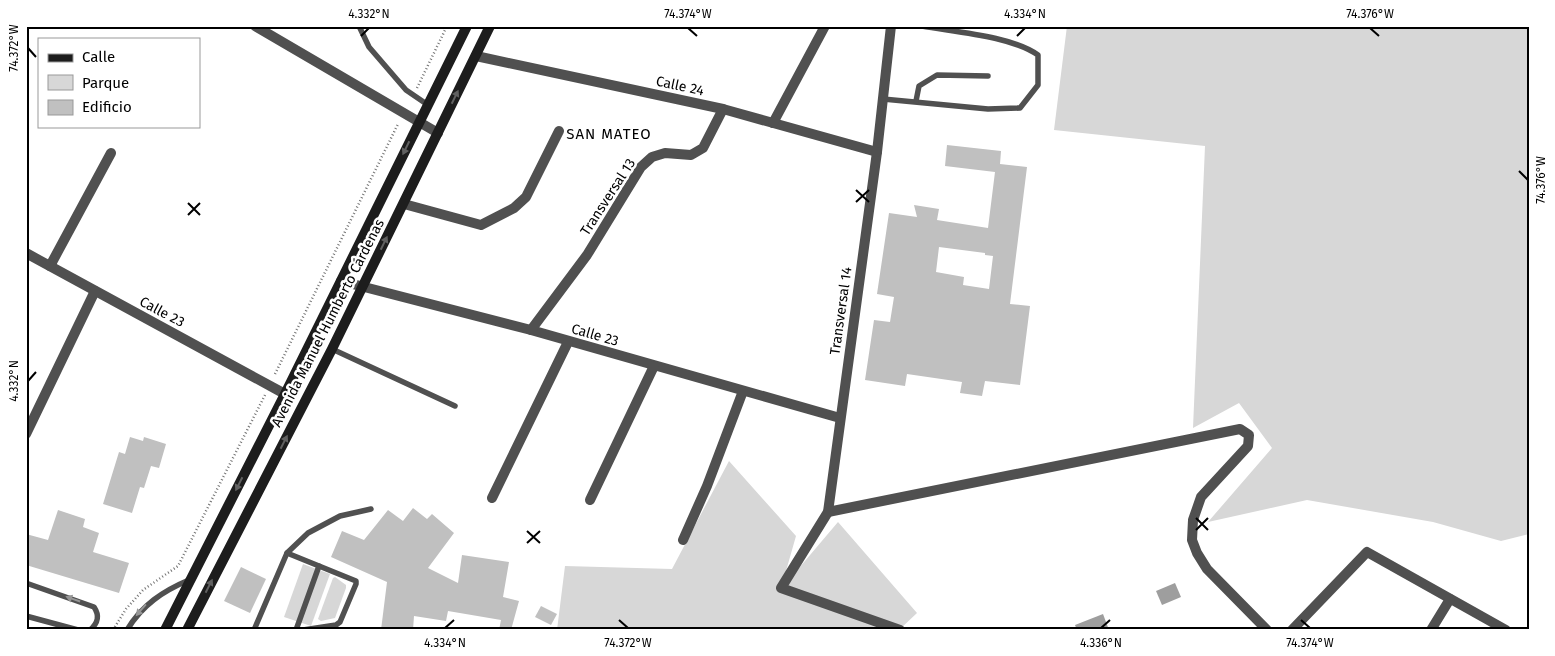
<svg xmlns="http://www.w3.org/2000/svg" width="1555" height="656" viewBox="0 0 1555 656" font-family="'Fira Sans',sans-serif">
<style>
.green{fill:#d7d7d7}
.water{fill:#9e9e9e}
.building{fill:#c0c0c0;fill-rule:evenodd}
.lines{fill:none;stroke-linecap:round;stroke-linejoin:round}
.path{stroke:#727272;stroke-width:2.5;stroke-dasharray:1 2.5;stroke-linecap:butt}
.lane{stroke:#505050;stroke-width:5.5}
.street{stroke:#505050;stroke-width:10}
.secondary{stroke:#1d1d1d;stroke-width:10}
.oneway{fill:#616161}
.oneway2{fill:#969696}
.ticks{fill:none;stroke:#000;stroke-width:2}
.labels{text-anchor:middle;dominant-baseline:central;stroke-width:5;stroke-linejoin:round;paint-order:stroke}
.street-label{font-size:14px;fill:#000;stroke:#fff}
.neighbourhood-label{font-size:15px;letter-spacing:1px;fill:#000;stroke:#fff}
.neatline{fill:none;stroke:#000;stroke-width:2}
.ticks-label{font-size:12px;text-anchor:middle;fill:#000}
</style>
<rect width="100%" height="100%" fill="#fff"/>
<!-- green -->
<g class="green">
<polygon points="1067,26 1529,26 1529,534 1501,541 1433,522 1307,500 1208,522 1272,448 1239,403 1193,428 1205,146 1054,130"/>
<polygon points="729,461 796,536 784,578 788,581 838,522 917,613 899,630 557,630 565,566 672,569"/>
<polygon points="303,564 330,574 311,626 284,617"/>
<polygon points="335,577 346,585 346,588 335,618 321,621 318,619 333,578"/>
</g>
<!-- water -->
<g class="water">
<polygon points="1175,583 1181,597 1162,605 1156,591"/>
<polygon points="1103,614 1109,630 1077,630 1075,625"/>
</g>
<!-- building -->
<g class="building">
<path d="M 947,145 L 1001,151 L 1000,164 L 1027,167 L 1010,304 L 1030,306 L 1020,385 L 985,381 L 982,396 L 960,393 L 962,382 L 907,374 L 905,386 L 865,380 L 874,320 L 890,322 L 894,297 L 877,294 L 889,213 L 917,217 L 914,205 L 939,209 L 937,220 L 988,228 L 995,172 L 945,166 ZM 939,247 L 985,253 L 985,255 L 993,256 L 989,289 L 963,285 L 964,277 L 936,272 Z"/>
<polygon points="130,437 143,441 144,437 166,444 159,468 151,466 144,488 140,487 132,513 103,504 119,452 125,454"/>
<polygon points="413,508 427,519 432,514 454,533 428,568 458,583 462,555 509,562 503,597 519,601 511,630 499,630 501,620 448,611 446,621 414,616 413,630 381,630 387,582 331,557 342,531 364,540 388,510 403,521"/>
<polygon points="58,510 85,519 83,527 99,533 93,552 129,563 119,593 26,565 26,534 48,540"/>
<polygon points="241,567 266,579 250,613 224,601"/>
<polygon points="541,606 557,614 551,625 535,617"/>
</g>
<g class="lines">
<!-- path -->
<g class="path">
<polyline points="417,88 447,26"/>
<polyline points="275,374 398,124"/>
<polyline points="113,630 126,609 143,590 178,566 265,395"/>
</g>
<!-- lane -->
<g class="lane">
<polyline points="359,26 369,47 406,90 428,105"/>
<path d="M 883,99 L 988,109 L 1020,108 L 1038,85 L 1038,55 C 1011,36 956,32 922,26"/>
<polyline points="916,101 919,86 937,75 988,76"/>
<polyline points="332,349 455,406"/>
<polyline points="287,553 356,581 356,584 340,622 336,625 303,630"/>
<path d="M 26,583 L 94,607 C 100,616 98,623 90,630"/>
<polyline points="26,616 78,630"/>
<path d="M 127,630 C 142,605 163,591 189,580"/>
<polyline points="254,630 287,553 308,533 340,516 371,509"/>
<polyline points="296,630 319,566"/>
</g>
<!-- street -->
<g class="street">
<polyline points="255,26 438,133"/>
<polyline points="891,26 877,152 828,512 781,588 900,630"/>
<polyline points="476,56 723,109 877,152"/>
<polyline points="773,123 825,26"/>
<polyline points="404,204 481,225 514,208 526,197 559,131"/>
<polyline points="26,253 285,394"/>
<polyline points="50,266 111,153"/>
<polyline points="341,281 531,330 840,418"/>
<polyline points="531,330 587,255 641,167 652,157 665,153 691,155 703,148 723,109"/>
<polyline points="26,434 95,291"/>
<polyline points="492,498 568,342"/>
<polyline points="590,500 654,366"/>
<polyline points="828,512 1240,429 1249,435 1248,446 1201,497 1193,520 1192,540 1197,553 1207,569 1267,630"/>
<polyline points="683,540 707,486 743,391"/>
<polyline points="1292,630 1367,552 1506,630"/>
<polyline points="1431,630 1450,599"/>
</g>
<!-- secondary -->
<g class="secondary">
<polyline points="165,630 285,394 467,26"/>
<polyline points="187,630 332,349 490,26"/>
</g>
</g>
<!-- one-way arrows -->
<defs><path id="oneway-solid" d="M-6-.8H1V-3.2L6.5 0L1 3.2V.8H-6Z" transform="scale(1.25)"/></defs>
<g class="oneway">
<use href="#oneway-solid" transform="translate(455 97) rotate(-64)"/>
<use href="#oneway-solid" transform="translate(406 148) rotate(116)"/>
<use href="#oneway-solid" transform="translate(384 243) rotate(-64)"/>
<use href="#oneway-solid" transform="translate(284 442) rotate(-63)"/>
<use href="#oneway-solid" transform="translate(239 484) rotate(117)"/>
<use href="#oneway-solid" transform="translate(209 586) rotate(-63)"/>
</g>
<g class="oneway2">
<use href="#oneway-solid" transform="translate(73 599) rotate(-161)"/>
<use href="#oneway-solid" transform="translate(141 610) rotate(131)"/>
</g>
<!-- ticks -->
<path class="ticks" d="M 688,28 L 697,36M 1370,28 L 1379,36M 361,36 L 369,28M 1017,36 L 1025,28M 28,48 L 36,57M 1519,171 L 1528,180M 856,190 L 869,202M 856,202 L 869,190M 188,203 L 200,215M 188,215 L 200,203M 28,381 L 36,372M 1196,518 L 1208,530M 1196,530 L 1208,518M 527,531 L 540,543M 527,543 L 540,531M 619,620 L 628,628M 1301,620 L 1310,628M 445,628 L 454,620M 1101,628 L 1110,620"/>
<g class="labels">
<!-- street labels -->
<g class="street-label">
<text transform="translate(680 86) rotate(12)">Calle 24</text>
<text transform="translate(608 197) rotate(-57)">Transversal 13</text>
<text transform="translate(841 311) rotate(-82)">Transversal 14</text>
<text transform="translate(162 312) rotate(28)">Calle 23</text>
<text transform="translate(328 323) rotate(-63)">Avenida Manuel Humberto Cárdenas</text>
<text transform="translate(595 335) rotate(16)">Calle 23</text>
</g>
<!-- neighbourhood labels -->
<g class="neighbourhood-label">
<text x="609" y="134">SAN MATEO</text>
</g>
</g>
<!-- border -->
<rect width="1555" height="656" fill="none" stroke="#ffffff" stroke-width="55"/>
<!-- legend -->
<rect x="38" y="38" width="162" height="90" fill="#ffffff" stroke="#999999"/>
<rect x="48" y="54" width="25" height="8" fill="#1d1d1d" stroke="#999999"/>
<text x="82" y="62" font-size="15" fill="#000000">Calle</text>
<rect x="48" y="75" width="25" height="15" fill="#d7d7d7" stroke="#999999"/>
<text x="82" y="88" font-size="15" fill="#000000">Parque</text>
<rect x="48" y="100" width="25" height="15" fill="#c0c0c0" stroke="#999999"/>
<text x="82" y="112" font-size="15" fill="#000000">Edificio</text>
<rect x="28" y="28" width="1500" height="600" class="neatline"/>
<g class="ticks-label">
<text x="369" y="18">4.332°N</text>
<text x="688" y="18">74.374°W</text>
<text x="1025" y="18">4.334°N</text>
<text x="1370" y="18">74.376°W</text>
<text transform="translate(14 48) rotate(-90)" y="4">74.372°W</text>
<text transform="translate(1541 180) rotate(-90)" y="4">74.376°W</text>
<text transform="translate(14 381) rotate(-90)" y="4">4.332°N</text>
<text x="445" y="647">4.334°N</text>
<text x="628" y="647">74.372°W</text>
<text x="1101" y="647">4.336°N</text>
<text x="1310" y="647">74.374°W</text>
</g>
</svg>
